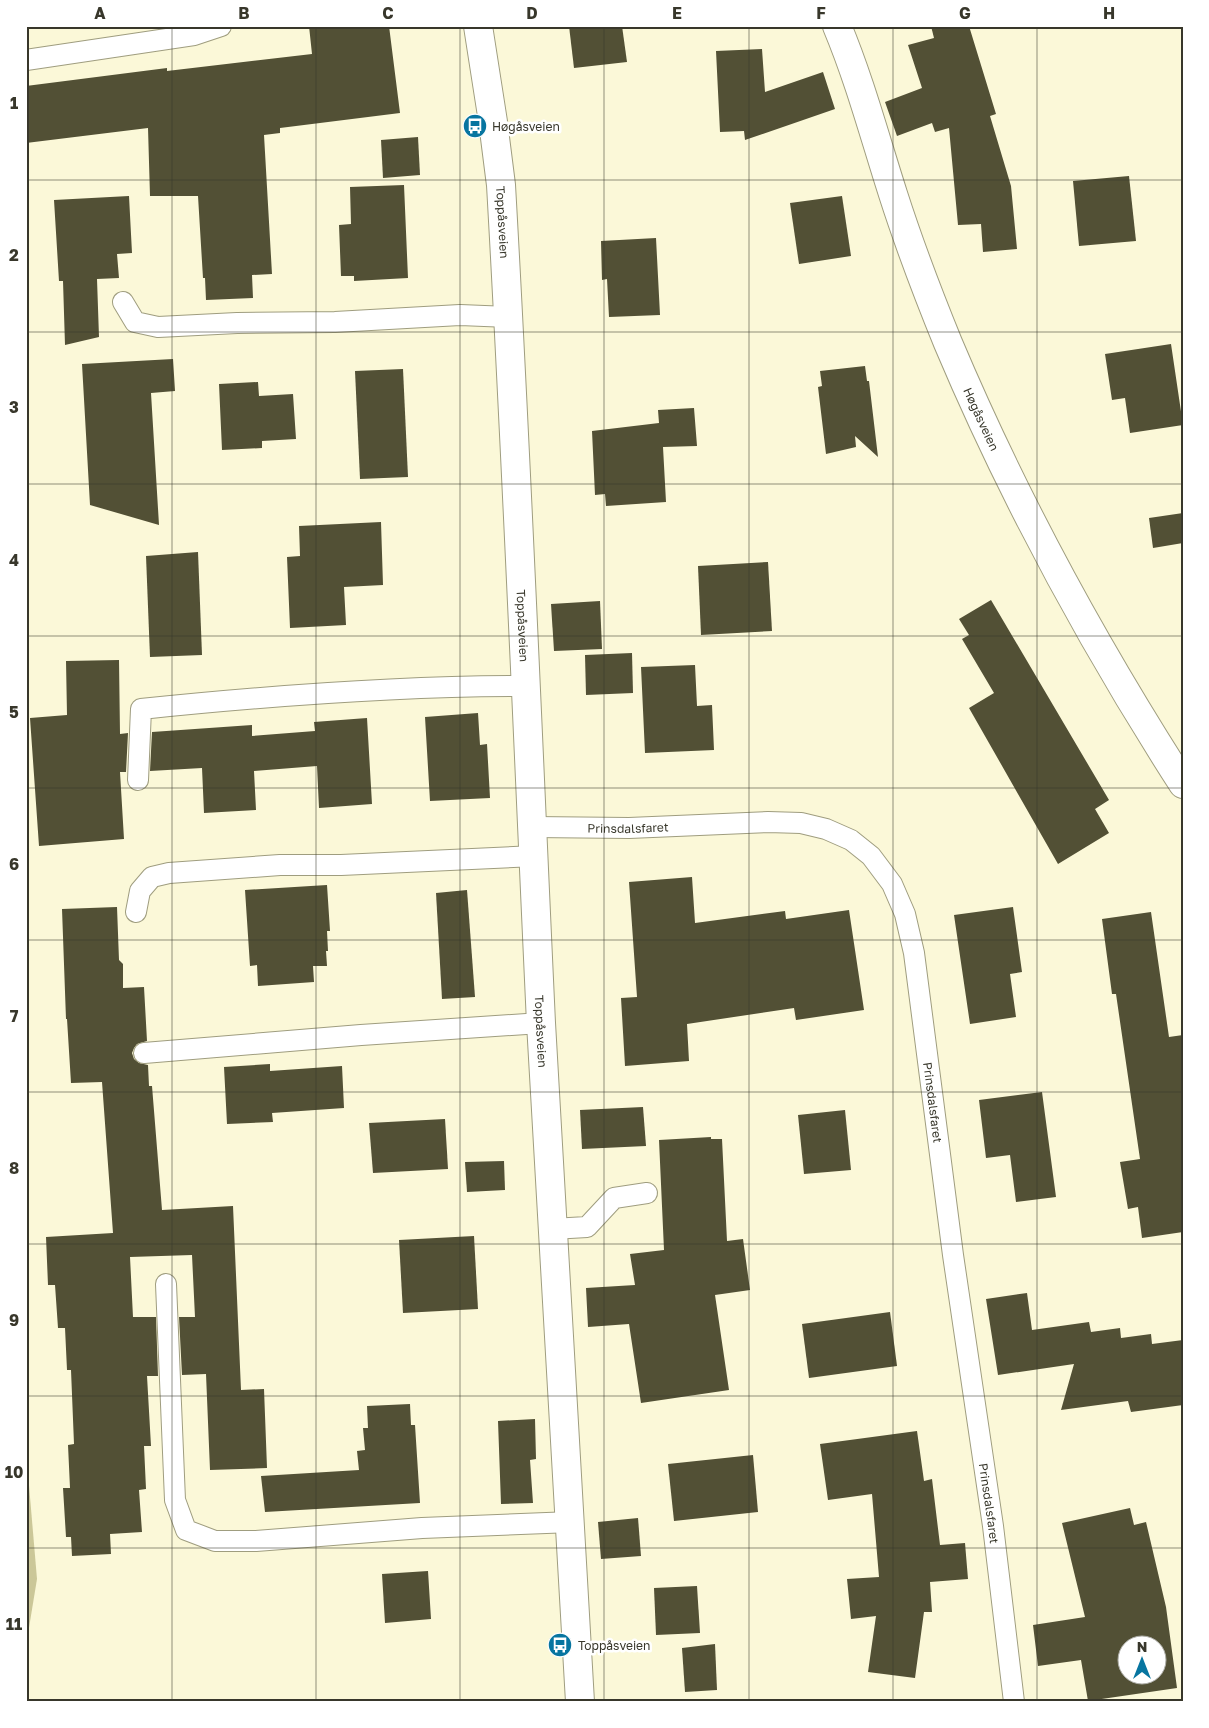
<svg xmlns="http://www.w3.org/2000/svg" width="1209" height="1728" viewBox="0 0 1209 1728" font-family="'Golos Text',sans-serif">
<style>
.green{fill:#cbc798}
.building{fill:#525035;fill-rule:evenodd}
.lines{fill:none;stroke-linecap:round;stroke-linejoin:round}
.lane-casing{stroke:#9f9d7f;stroke-width:22}
.street-casing{stroke:#9f9d7f;stroke-width:30}
.secondary-casing{stroke:#9f9d7f;stroke-width:30}
.path{stroke:#9d9b85;stroke-width:3;stroke-dasharray:5 2.5;stroke-linecap:butt}
.lane{stroke:#fff;stroke-width:20}
.street{stroke:#fff;stroke-width:28}
.secondary{stroke:#fff;stroke-width:28}
.grid{fill:none;stroke:#38372b;stroke-width:1;stroke-opacity:0.55}
.labels{text-anchor:middle;dominant-baseline:central;stroke-width:5;stroke-linejoin:round;paint-order:stroke}
.poi-label{font-size:12px;fill:#38372b;stroke:#fff;text-anchor:start}
.street-label{font-size:12px;fill:#38372b;stroke:#fff}
.neatline{fill:none;stroke:#38372b;stroke-width:2}
.grid-label{font-size:16px;text-anchor:middle;font-weight:bold;fill:#38372b}
</style>
<rect width="100%" height="100%" fill="#fbf8d8"/>
<!-- green -->
<polygon class="green" points="26,1450 37,1579 26,1646"/>
<!-- building -->
<g class="building">
<polygon points="309,26 389,26 400,113 280,128 280,133 264,135 272,274 252,275 253,298 206,300 205,278 203,278 198,196 150,196 148,128 26,143 26,86 167,68 167,71 312,54"/>
<polygon points="569,26 622,26 627,62 574,68"/>
<polygon points="931,26 969,26 996,114 990,116 1011,186 1017,249 983,252 981,224 958,225 949,128 935,132 932,123 897,136 885,102 922,88 908,45 934,38"/>
<polygon points="762,49 765,92 823,72 835,109 745,140 744,131 720,132 716,51"/>
<polygon points="418,137 420,175 383,178 381,140"/>
<polygon points="1129,176 1136,241 1079,246 1073,181"/>
<polygon points="404,185 408,278 354,281 354,276 341,276 339,225 351,224 350,187"/>
<polygon points="129,196 132,253 117,254 119,278 97,279 99,337 65,345 63,281 59,281 54,200"/>
<polygon points="842,196 851,256 799,264 790,203"/>
<polygon points="656,238 660,315 609,317 607,279 602,280 601,241"/>
<polygon points="1171,344 1183,425 1130,433 1125,398 1112,400 1105,354"/>
<polygon points="173,359 175,391 151,393 159,525 90,505 82,364"/>
<polygon points="865,366 867,381 869,381 878,457 855,436 856,447 826,454 818,387 822,386 820,371"/>
<polygon points="403,369 408,477 360,479 355,371"/>
<polygon points="258,382 259,396 293,394 296,439 262,441 262,448 222,450 219,384"/>
<polygon points="694,408 697,446 663,447 666,502 606,506 605,494 595,495 592,431 659,423 658,410"/>
<polygon points="1183,513 1183,543 1153,548 1149,518"/>
<polygon points="381,522 383,585 344,587 346,625 290,628 287,557 300,556 299,526"/>
<polygon points="198,552 202,655 150,657 146,556"/>
<polygon points="768,562 772,631 701,635 698,566"/>
<polygon points="991,600 1109,800 1095,809 1109,833 1058,864 969,708 994,693 962,639 969,635 959,619"/>
<polygon points="600,601 602,649 554,651 551,604"/>
<polygon points="632,653 633,693 586,695 585,655"/>
<polygon points="119,660 120,734 128,733 126,772 120,772 124,839 39,846 30,718 67,715 66,661"/>
<polygon points="695,665 697,706 712,705 714,750 645,753 641,667"/>
<polygon points="478,713 480,745 487,744 490,798 430,801 425,717"/>
<polygon points="367,718 372,804 319,808 317,766 254,771 256,810 204,813 202,768 150,771 152,732 252,725 252,736 315,731 314,722"/>
<polygon points="692,877 695,923 785,911 786,919 849,910 864,1010 796,1020 794,1008 687,1024 689,1061 625,1066 621,998 637,997 629,882"/>
<polygon points="327,885 330,931 327,931 328,951 326,951 327,966 313,966 314,982 258,986 257,965 250,966 245,890"/>
<polygon points="467,890 475,997 442,999 436,893"/>
<polygon points="117,907 119,960 123,964 123,988 144,987 147,1041 137,1044 134,1048 132,1053 134,1059 139,1063 148,1065 149,1086 152,1086 162,1210 233,1206 241,1390 264,1389 267,1468 210,1470 206,1374 182,1375 179,1317 195,1317 192,1255 130,1257 133,1317 156,1317 158,1376 147,1376 151,1446 144,1446 146,1489 139,1490 142,1532 110,1534 111,1554 72,1556 71,1537 66,1537 63,1488 70,1488 68,1445 74,1444 71,1370 67,1370 65,1328 58,1328 55,1285 48,1285 46,1237 113,1233 102,1082 71,1083 67,1019 66,1019 62,909"/>
<polygon points="1013,907 1022,972 1010,974 1016,1017 970,1024 954,915"/>
<polygon points="1151,912 1169,1037 1183,1035 1183,1232 1142,1238 1138,1207 1128,1209 1120,1162 1140,1159 1116,994 1112,994 1102,919"/>
<polygon points="270,1064 270,1071 342,1066 344,1108 272,1113 273,1122 227,1124 224,1067"/>
<polygon points="1042,1092 1056,1197 1016,1202 1010,1155 986,1158 979,1100"/>
<polygon points="643,1107 646,1146 582,1149 580,1110"/>
<polygon points="845,1110 851,1170 804,1174 798,1115"/>
<polygon points="445,1119 448,1169 373,1173 369,1123"/>
<polygon points="711,1137 711,1139 722,1139 727,1241 743,1239 750,1290 715,1295 729,1390 641,1403 629,1324 588,1327 586,1288 635,1285 630,1254 664,1250 659,1140"/>
<polygon points="504,1161 505,1190 467,1192 465,1162"/>
<polygon points="474,1236 478,1309 403,1313 399,1240"/>
<polygon points="1027,1293 1032,1330 1089,1322 1091,1332 1120,1328 1121,1338 1151,1334 1152,1344 1183,1340 1183,1405 1131,1412 1128,1401 1061,1410 1074,1364 998,1375 986,1299"/>
<polygon points="890,1312 897,1366 809,1378 802,1324"/>
<polygon points="410,1404 411,1425 415,1425 420,1503 265,1512 261,1476 359,1470 357,1451 365,1450 363,1428 368,1428 367,1406"/>
<polygon points="535,1419 536,1459 530,1460 533,1503 501,1504 498,1421"/>
<polygon points="917,1431 924,1481 932,1479 940,1545 965,1543 968,1579 930,1582 932,1612 924,1612 915,1678 868,1672 876,1616 851,1619 847,1579 879,1577 872,1494 828,1500 820,1444"/>
<polygon points="753,1455 758,1512 674,1521 668,1464"/>
<path d="M 1130,1508 L 1134,1525 L 1146,1522 L 1166,1607 L 1177,1688 L 1088,1701 L 1081,1660 L 1038,1666 L 1033,1625 L 1085,1617 L 1062,1523 ZM 1126,1646 L 1156,1646 L 1156,1676 L 1126,1676 Z"/>
<polygon points="638,1518 641,1556 601,1559 598,1522"/>
<polygon points="428,1571 431,1619 385,1623 382,1574"/>
<polygon points="697,1586 700,1633 656,1635 654,1588"/>
<polygon points="715,1644 717,1690 685,1692 682,1648"/>
</g>
<g class="lines">
<!-- lane casing -->
<g class="lane-casing">
<g id="lane">
<polyline points="26,60 194,35 221,26"/>
<polyline points="123,302 135,322 158,327 237,323 335,322 460,315 509,317"/>
<path d="M 138,780 L 141,709 C 267,696 398,686 525,686"/>
<path id="s1" d="M 533,827 L 629,828 L 768,822 L 801,823 L 826,829 L 851,840 L 871,856 L 892,884 L 905,914 L 914,953 L 953,1255 L 993,1526 L 1014,1702"/>
<polyline points="136,912 140,891 152,877 169,873 280,865 341,865 535,856"/>
<polyline points="144,1053 361,1035 541,1023"/>
<polyline points="552,1229 587,1227 614,1198 647,1193"/>
<polyline points="166,1284 175,1500 186,1530 215,1541 256,1541 422,1528 572,1522"/>
</g>
</g>
<!-- street casing -->
<g class="street-casing">
<g id="street">
<path id="s2" d="M 478,26 L 493,122 L 501,185 C 517,464 528,744 541,1023 C 552,1250 569,1476 580,1702"/>
</g>
</g>
<!-- secondary casing -->
<g class="secondary-casing">
<g id="secondary">
<path id="s3" d="M 837,26 C 860,81 875,138 893,194 C 909,244 928,294 948,343 C 1013,497 1093,644 1183,784"/>
</g>
</g>
<!-- path -->
<polyline class="path" points="26,1701 26,1702"/>
<!-- lane -->
<use href="#lane" class="lane"/>
<!-- street -->
<use href="#street" class="street"/>
<!-- secondary -->
<use href="#secondary" class="secondary"/>
</g>
<!-- grid -->
<path class="grid" d="M 172,26 L 172,1702M 316,26 L 316,1702M 460,26 L 460,1702M 604,26 L 604,1702M 749,26 L 749,1702M 893,26 L 893,1702M 1037,26 L 1037,1702M 26,180 L 1183,180M 26,332 L 1183,332M 26,484 L 1183,484M 26,636 L 1183,636M 26,788 L 1183,788M 26,940 L 1183,940M 26,1092 L 1183,1092M 26,1244 L 1183,1244M 26,1396 L 1183,1396M 26,1548 L 1183,1548"/>
<!-- icons -->
<defs>
<g id="bus-disc" transform="scale(1.25)"><circle r="9.5" fill="#0775a0" stroke="#fff"/><path d="M-5-6H5V4H4V6H2V4H-2V6H-4V4H-5ZM-3.5-4V0h7V-4ZM-3.5 1.2v1.5H-2V1.2ZM2 1.2v1.5H3.5V1.2Z" fill="#fff"/></g>
</defs>
<g fill-rule="evenodd">
<use href="#bus-disc" x="475" y="126"/>
<use href="#bus-disc" x="560" y="1645"/>
</g>
<g class="labels">
<!-- poi labels -->
<g class="poi-label">
<text x="492" y="126">Høgåsveien</text>
<text x="578" y="1645">Toppåsveien</text>
</g>
<!-- street labels -->
<g class="street-label">
<text stroke="none"><textPath href="#s2" startOffset="198">Toppåsveien</textPath></text>
<text stroke="none"><textPath href="#s3" startOffset="419">Høgåsveien</textPath></text>
<text stroke="none"><textPath href="#s2" startOffset="602">Toppåsveien</textPath></text>
<text stroke="none"><textPath href="#s1" startOffset="95">Prinsdalsfaret</textPath></text>
<text stroke="none"><textPath href="#s2" startOffset="1008">Toppåsveien</textPath></text>
<text stroke="none"><textPath href="#s1" startOffset="605">Prinsdalsfaret</textPath></text>
<text stroke="none"><textPath href="#s1" startOffset="1010">Prinsdalsfaret</textPath></text>
</g>
</g>
<!-- border -->
<rect width="1209" height="1728" fill="none" stroke="#ffffff" stroke-width="55"/>
<!-- north arrow -->
<g transform="translate(1142 1660)"><circle r="24" fill="#ffffff" stroke="#afafaa"/>
<path d="M0-4L9 19L0 12L-9 19Z" fill="#0775a0"/>
<text y="-8" font-size="14" font-weight="bold" text-anchor="middle" fill="#38372b">N</text>
</g>
<rect x="28" y="28" width="1154" height="1672" class="neatline"/>
<g class="grid-label">
<text x="100" y="19">A</text>
<text x="244" y="19">B</text>
<text x="388" y="19">C</text>
<text x="532" y="19">D</text>
<text x="677" y="19">E</text>
<text x="821" y="19">F</text>
<text x="965" y="19">G</text>
<text x="1109" y="19">H</text>
<text x="14" y="109">1</text>
<text x="14" y="261">2</text>
<text x="14" y="413">3</text>
<text x="14" y="566">4</text>
<text x="14" y="718">5</text>
<text x="14" y="870">6</text>
<text x="14" y="1022">7</text>
<text x="14" y="1174">8</text>
<text x="14" y="1326">9</text>
<text x="14" y="1478">10</text>
<text x="14" y="1630">11</text>
</g>
</svg>
